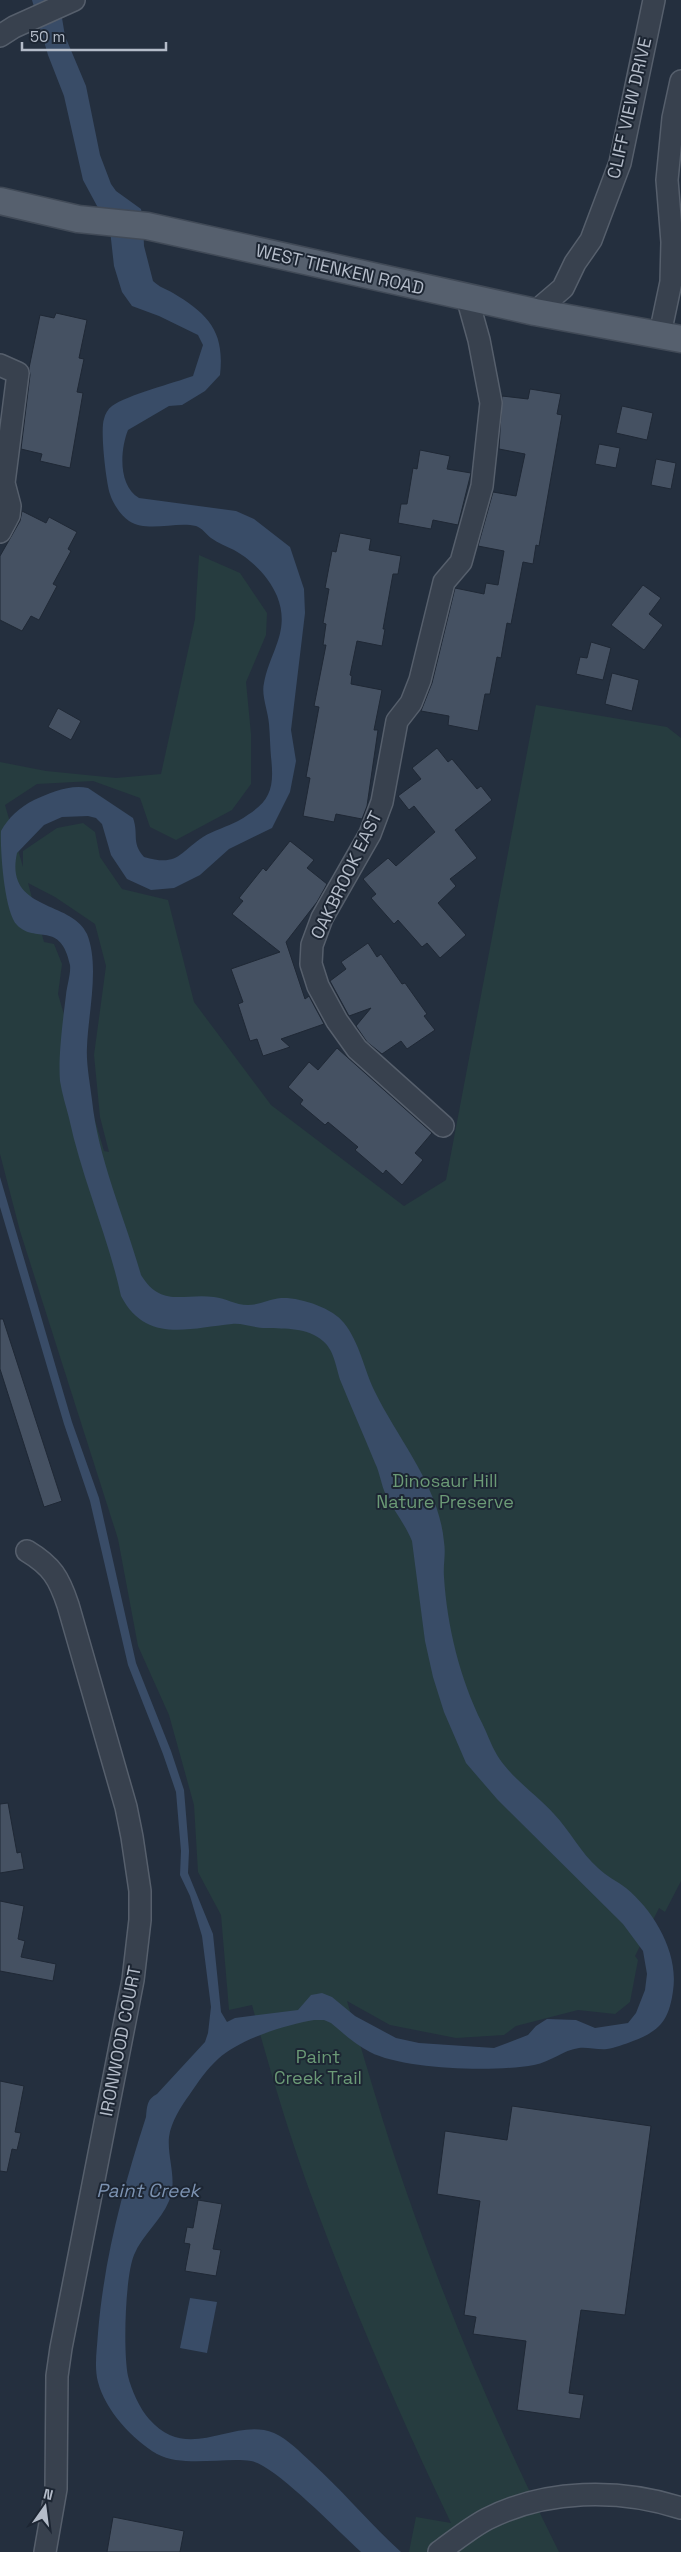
<svg xmlns="http://www.w3.org/2000/svg" width="681" height="2552" viewBox="0 0 681 2552" font-family="'Space Grotesk',sans-serif">
<style>
.green{fill:#263c3f;fill-rule:evenodd}
.water{fill:#394c67}
.building{fill:#455162;stroke:#1f2835}
.lines{fill:none;stroke-linecap:round;stroke-linejoin:round}
.minor-casing{stroke:#565f6c;stroke-width:24}
.major-casing{stroke:#414a57;stroke-width:29}
.minor{stroke:#38414e;stroke-width:21}
.major{stroke:#56606e;stroke-width:26}
.labels{text-anchor:middle;dominant-baseline:central;stroke-width:4;stroke-linejoin:round;paint-order:stroke}
.street-label{font-size:18px;fill:#b4bcc9;stroke:#1d2633}
.park-label{font-size:18px;fill:#6b9a76;stroke:#1d2633}
.water-label{font-size:19px;font-style:italic;fill:#7c92b1;stroke:#1d2633}
</style>
<rect width="100%" height="100%" fill="#242f3e"/>
<!-- green -->
<path class="green" d="M 199,555 L 240,573 L 267,613 L 266,635 L 246,682 L 251,734 L 251,784 L 232,810 L 176,840 L 150,827 L 140,798 L 93,781 L 37,784 L 5,805 L 23,867 L 23,851 L 57,828 L 83,823 L 95,832 L 100,857 L 122,889 L 168,900 L 194,1002 L 271,1105 L 404,1206 L 446,1180 L 536,705 L 667,727 L 681,738 L 681,1881 L 665,1912 L 659,1908 L 635,1956 L 638,1960 L 630,2002 L 615,2014 L 578,2010 L 516,2026 L 504,2035 L 456,2038 L 390,2025 L 347,2001 C 362,2050 376,2100 392,2149 C 437,2287 495,2423 559,2552 L 409,2552 L 416,2517 L 451,2523 C 402,2420 356,2315 316,2208 C 291,2142 271,2074 252,2005 L 229,2010 L 221,1915 L 198,1872 L 194,1805 L 169,1715 L 138,1646 L 118,1539 L 20,1231 L 0,1154 L 0,762 L 46,771 L 116,778 L 161,774 L 195,619 ZM 28,883 L 55,897 L 95,924 L 106,966 L 94,1055 L 100,1117 L 109,1152 L 104,1151 L 58,994 L 62,964 L 54,944 L 44,942 Z"/>
<!-- water -->
<g class="water">
<path d="M 32,0 L 59,0 L 65,36 L 86,86 L 100,155 L 111,184 L 116,191 L 141,209 L 143,221 L 144,246 L 153,281 C 159,287 166,289 173,293 C 208,314 225,331 220,375 L 205,391 L 182,405 L 169,406 L 128,430 C 120,450 118,486 139,498 L 236,511 L 254,519 L 290,547 L 304,589 L 305,613 L 291,730 L 296,761 L 290,792 L 272,828 L 229,849 L 200,875 L 174,888 L 151,890 L 127,879 L 111,855 L 102,824 L 96,818 L 88,816 L 62,817 L 44,825 L 17,853 C 4,912 72,900 87,934 C 100,966 88,1014 87,1047 C 86,1064 90,1083 92,1100 C 98,1159 125,1218 141,1275 C 161,1308 183,1293 214,1297 C 226,1298 235,1305 248,1305 C 260,1305 269,1299 281,1298 C 300,1297 333,1308 344,1323 C 360,1343 364,1370 375,1392 C 399,1441 439,1486 444,1542 C 446,1554 443,1565 444,1577 C 447,1626 460,1679 482,1723 C 487,1733 491,1745 497,1755 C 511,1778 536,1794 554,1814 C 570,1831 581,1853 598,1868 C 606,1876 617,1881 626,1888 C 654,1911 679,1953 673,1991 C 669,2020 660,2031 633,2041 C 625,2044 615,2048 607,2049 C 598,2050 588,2047 579,2048 C 563,2050 551,2062 534,2065 C 496,2072 404,2070 370,2052 C 356,2045 344,2034 331,2023 L 324,2020 L 314,2020 C 285,2025 240,2039 218,2059 C 207,2069 198,2082 190,2094 C 181,2106 171,2122 169,2137 C 167,2158 178,2181 169,2201 C 161,2221 142,2235 134,2255 C 125,2277 123,2352 128,2376 C 131,2389 140,2409 149,2419 C 189,2465 233,2416 274,2433 C 289,2440 300,2452 312,2463 C 343,2491 370,2524 401,2552 L 361,2552 C 340,2533 275,2465 251,2461 C 224,2457 184,2468 157,2454 C 133,2440 105,2410 98,2382 C 94,2367 97,2349 98,2333 C 104,2259 123,2188 146,2117 C 147,2106 147,2099 157,2094 L 205,2042 L 208,2033 L 211,2007 L 202,1936 L 190,1896 L 180,1875 L 181,1851 L 176,1792 L 163,1754 L 128,1665 L 90,1501 L 64,1424 L 0,1207 L 0,1177 L 72,1422 L 99,1498 L 136,1663 L 171,1751 L 184,1790 L 189,1851 L 188,1873 L 213,1934 L 221,2012 L 227,2022 L 235,2018 L 298,2010 L 311,1995 L 322,1993 L 332,1997 L 355,2016 L 396,2038 L 419,2043 L 494,2048 L 528,2035 L 536,2026 L 547,2019 L 576,2020 L 595,2028 L 628,2023 L 636,2013 L 645,1990 L 647,1974 L 643,1951 L 623,1924 L 497,1799 L 466,1763 L 444,1712 L 433,1677 L 425,1641 L 412,1541 C 405,1524 394,1511 386,1495 C 381,1485 380,1473 375,1463 C 364,1436 352,1409 341,1382 C 336,1369 335,1351 323,1341 C 307,1327 286,1329 266,1328 C 254,1328 243,1323 232,1324 C 189,1328 146,1344 121,1296 C 108,1236 82,1179 69,1118 C 66,1106 62,1094 60,1081 C 58,1057 63,1019 66,995 C 67,985 71,974 70,965 C 61,920 35,944 17,925 C 4,912 0,847 1,831 C 8,818 20,807 34,800 C 50,793 70,784 88,788 L 133,818 C 139,835 131,842 144,857 C 178,867 179,853 203,837 C 214,830 227,827 238,821 C 269,803 275,792 271,757 C 270,746 270,735 269,724 C 268,711 261,695 264,683 C 270,651 291,631 277,596 C 269,577 252,560 234,550 C 226,546 218,543 211,538 C 206,534 202,528 196,526 C 176,521 148,533 129,521 C 121,516 112,502 110,494 C 106,482 100,430 104,419 C 105,414 108,409 112,406 C 127,395 174,383 193,376 L 203,345 L 198,335 L 159,316 L 132,306 L 122,292 L 114,266 L 110,230 L 83,180 L 64,96 L 48,55 Z"/>
<polygon points="190,2298 217,2302 207,2353 180,2348"/>
</g>
<!-- building -->
<g class="building">
<polygon points="56,313 87,320 79,358 84,359 77,392 83,393 70,468 40,461 42,454 21,449 30,375 29,368 40,315 54,318"/>
<polygon points="530,389 561,394 557,414 562,415 539,546 536,545 533,564 523,562 511,624 507,623 501,658 497,657 490,694 485,694 478,731 448,725 449,716 421,711 432,683 455,588 484,594 486,583 498,585 504,551 478,546 493,492 516,496 525,454 499,449 502,396 528,399"/>
<polygon points="622,406 653,413 647,440 616,433"/>
<polygon points="599,444 620,448 616,468 595,464"/>
<polygon points="420,450 450,456 447,469 471,473 458,525 433,520 431,529 398,523 401,504 407,504 413,468 417,469"/>
<polygon points="656,459 676,463 671,489 651,485"/>
<polygon points="22,511 46,523 49,517 77,532 68,549 71,551 53,584 57,586 39,620 31,616 22,631 0,620 0,556 20,521"/>
<polygon points="340,533 371,539 369,550 401,556 398,574 393,574 383,629 385,629 382,646 357,641 350,675 352,676 351,684 382,690 374,730 378,730 367,806 362,819 336,814 334,822 303,816 310,778 306,777 319,707 314,706 326,645 323,645 326,624 323,623 329,589 325,588 332,551 336,552"/>
<polygon points="643,585 661,598 649,614 663,625 644,650 611,625"/>
<polygon points="591,642 611,648 603,680 576,674 580,657 587,658"/>
<polygon points="612,673 639,680 632,711 605,704"/>
<polygon points="58,708 81,721 71,740 48,727"/>
<polygon points="437,748 448,762 452,759 477,789 481,786 492,800 455,830 477,858 450,879 456,886 438,903 466,935 440,958 427,943 422,947 398,920 394,924 371,898 376,894 363,879 388,858 396,866 435,832 414,806 409,810 398,796 421,779 412,768"/>
<polygon points="290,841 314,860 307,868 327,884 317,902 286,942 305,999 309,996 324,1024 281,1039 290,1047 263,1056 257,1039 250,1041 238,1004 243,1002 231,969 280,952 232,914 243,901 239,898 263,868 266,871"/>
<polygon points="368,943 377,957 381,954 402,984 405,983 427,1014 424,1016 435,1030 407,1049 401,1041 382,1054 367,1042 356,1026 371,1008 349,1016 330,981 346,969 341,962"/>
<polygon points="337,1048 432,1133 415,1153 423,1160 402,1185 386,1170 383,1174 355,1150 358,1147 328,1122 325,1125 300,1104 303,1100 288,1087 309,1062 318,1070"/>
<polygon points="0,1319 3,1319 62,1501 44,1507 0,1369"/>
<polygon points="8,1803 17,1853 21,1852 24,1869 0,1873 0,1804"/>
<polygon points="0,1901 24,1906 18,1939 25,1941 21,1957 56,1964 53,1981 0,1971"/>
<polygon points="0,2081 24,2086 15,2132 21,2133 17,2150 12,2149 7,2172 0,2171"/>
<polygon points="512,2106 651,2126 625,2315 581,2310 569,2393 584,2395 580,2419 517,2410 526,2341 473,2334 476,2317 464,2315 480,2201 437,2194 445,2131 507,2140"/>
<polygon points="198,2200 222,2204 213,2249 221,2250 216,2276 185,2271 190,2244 184,2243 187,2227 193,2228"/>
<polygon points="113,2517 184,2531 180,2552 107,2552"/>
</g>
<g class="lines">
<!-- minor casing -->
<g class="minor-casing">
<g id="minor">
<polyline points="0,36 14,27 74,0"/>
<polyline points="535,312 563,288 575,263 591,240 620,163 654,0"/>
<polyline points="660,334 671,282 672,242 667,180 673,118 681,81"/>
<polyline points="0,365 18,373 4,483 10,506 9,515 0,532"/>
<polyline points="443,1126 357,1049 337,1021 318,986 311,964 312,945 322,918 370,834 382,802 397,721 411,703 420,680 444,582 461,562 482,486 491,403 479,340 467,297"/>
<path d="M 27,1551 C 52,1566 59,1578 68,1605 L 126,1807 L 132,1837 L 140,1891 L 140,1920 L 133,1980 L 61,2348 L 57,2376 L 56,2489 L 45,2552"/>
<path d="M 439,2552 C 454,2541 470,2528 487,2519 C 546,2489 619,2488 681,2508"/>
</g>
</g>
<!-- major casing -->
<g class="major-casing">
<polyline id="major" points="0,201 78,219 147,226 535,312 681,339"/>
</g>
<!-- minor -->
<use href="#minor" class="minor"/>
<!-- major -->
<use href="#major" class="major"/>
</g>
<g class="labels">
<!-- street labels -->
<g class="street-label">
<text transform="translate(629 108) rotate(-77)">CLIFF VIEW DRIVE</text>
<text transform="translate(340 269) rotate(13)">WEST TIENKEN ROAD</text>
<text transform="translate(346 875) rotate(-64)">OAKBROOK EAST</text>
<text transform="translate(120 2041) rotate(-79)">IRONWOOD COURT</text>
</g>
<!-- park labels -->
<g class="park-label">
<text x="445" y="1480">Dinosaur Hill<tspan x="445" dy="21">Nature Preserve</tspan></text>
<text x="318" y="2056">Paint<tspan x="318" dy="21">Creek Trail</tspan></text>
</g>
<!-- water labels -->
<g class="water-label">
<text x="148" y="2190">Paint Creek</text>
</g>
</g>
<!-- north arrow -->
<g transform="translate(45 2507) rotate(14)" stroke="#1d2633" stroke-width="4" paint-order="stroke">
<path d="M0-4L9 19L0 12L-9 19Z" fill="#b4bcc9"/>
<text y="-8" font-size="14" font-weight="bold" text-anchor="middle" fill="#b4bcc9">N</text>
</g>
<!-- scale -->
<path d="M22 42v8h144v-8" fill="none" stroke="#b4bcc9" stroke-width="2.5"/>
<text x="30" y="42" font-size="15" fill="#b4bcc9" stroke="#1d2633" stroke-width="4" paint-order="stroke">50 m</text>
</svg>
